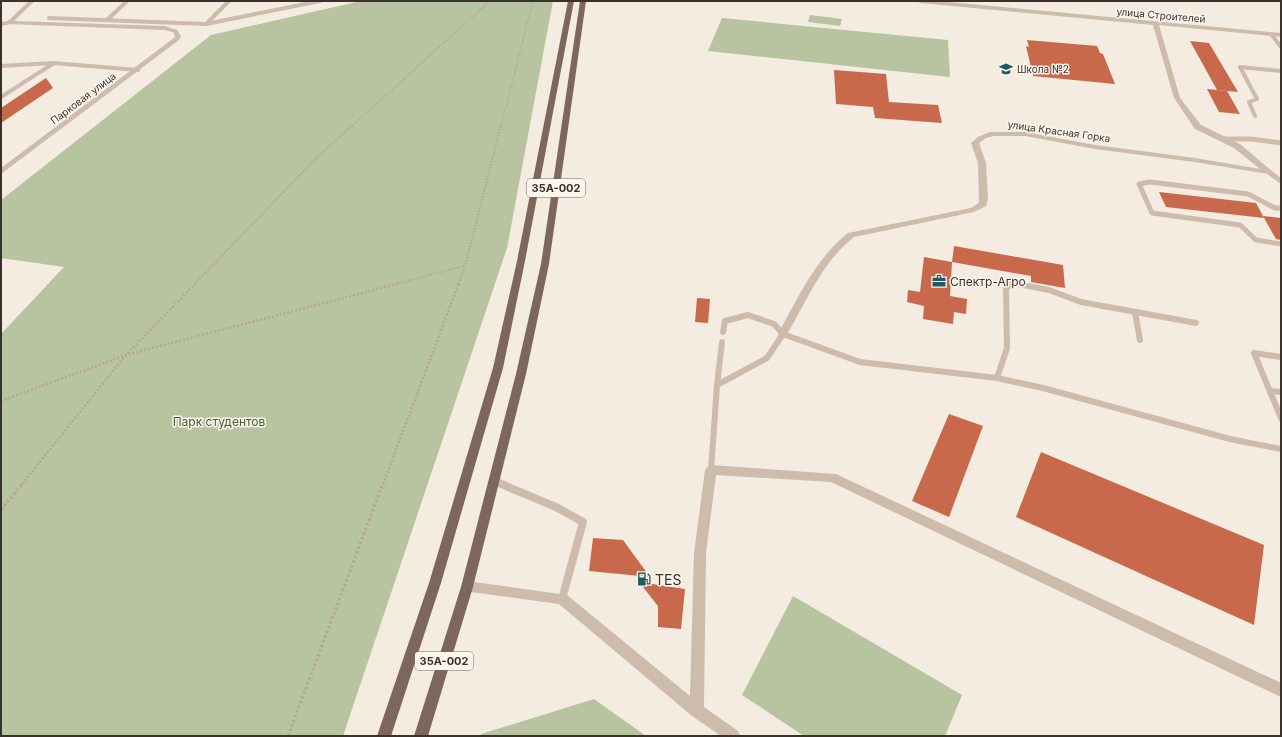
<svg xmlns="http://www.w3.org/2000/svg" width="1282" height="737" viewBox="0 0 1282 737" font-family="Inter,sans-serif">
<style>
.green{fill:#b8c4a0}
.building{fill:#c8694b}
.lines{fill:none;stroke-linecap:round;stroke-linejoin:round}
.path-far3{stroke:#b9a596;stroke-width:1.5;stroke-dasharray:1.5 1.5;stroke-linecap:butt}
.path-far2{stroke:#b9a596;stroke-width:2;stroke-dasharray:1.5 1.5;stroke-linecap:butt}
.path-far1{stroke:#b9a596;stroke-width:2.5;stroke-dasharray:2 2;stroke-linecap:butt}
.path{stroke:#b9a596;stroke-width:3;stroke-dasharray:2.5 2.5;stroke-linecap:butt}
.service-far3{stroke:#cdbbac;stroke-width:4}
.service-far2{stroke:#cdbbac;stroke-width:5}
.service-far1{stroke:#cdbbac;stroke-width:6}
.service{stroke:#cdbbac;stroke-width:8}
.minor{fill:#cdbbac;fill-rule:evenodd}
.tertiary{fill:#cdbbac;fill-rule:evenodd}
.primary{fill:#7d675c;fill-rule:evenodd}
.labels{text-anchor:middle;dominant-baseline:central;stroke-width:3;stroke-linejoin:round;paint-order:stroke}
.far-street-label{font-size:10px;fill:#3b302b;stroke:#fbf5ee}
.far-poi-label{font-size:10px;fill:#3b302b;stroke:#fbf5ee;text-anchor:start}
.shield{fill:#fbf5ee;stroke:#756b66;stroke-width:1}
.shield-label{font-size:11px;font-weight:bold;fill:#3b302b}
.poi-label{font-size:12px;fill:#3b302b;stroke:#fbf5ee;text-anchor:start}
.park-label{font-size:12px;fill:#4a5a2e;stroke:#fbf5ee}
.near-poi-label{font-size:14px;fill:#3b302b;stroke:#fbf5ee;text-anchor:start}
</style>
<rect width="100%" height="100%" fill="#f4ebe1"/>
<!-- green -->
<g class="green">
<polygon points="361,1 553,1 507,248 343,736 1,736 1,334 64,267 1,258 1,200 211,35"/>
<polygon points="810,15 842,19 840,26 808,22"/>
<polygon points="722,18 948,40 950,77 708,51"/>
<polygon points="793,596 962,695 945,736 804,736 742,695"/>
<polygon points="594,699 646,736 481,736 481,734"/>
</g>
<!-- building -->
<g class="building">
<polygon points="1027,40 1097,46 1100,53 1103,54 1115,84 1033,76 1026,46 1029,47"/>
<polygon points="1190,41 1209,43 1238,92 1217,90"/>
<polygon points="834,70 886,74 889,102 938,105 942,123 875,118 873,107 836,104"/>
<polygon points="46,78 53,88 1,123 1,108"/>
<polygon points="1207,89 1227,91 1240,114 1219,112"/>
<polygon points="1159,192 1256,203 1264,218 1166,207"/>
<polygon points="1263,216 1281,218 1281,240 1276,239"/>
<polygon points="954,246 1063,265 1065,288 1031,282 1031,276 952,262"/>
<polygon points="924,257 952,262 950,296 967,299 966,314 954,312 953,324 923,319 924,306 907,302 908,290 920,292"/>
<polygon points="697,298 710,299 708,323 695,322"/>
<polygon points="949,414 983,426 949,517 912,501"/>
<polygon points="1041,452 1264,545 1254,625 1016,517"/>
<polygon points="593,538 623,540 650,577 589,571"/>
<polygon points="639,582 685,589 681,629 658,627 658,606"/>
</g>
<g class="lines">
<!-- path-far3 -->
<g class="path-far3">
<polyline points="352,126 490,1"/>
<polyline points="501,126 533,1"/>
</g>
<!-- path-far2 -->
<g class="path-far2">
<polyline points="195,284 317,157 353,125"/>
<polyline points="396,284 464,266"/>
<polyline points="458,284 465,266 501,125"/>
</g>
<!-- path-far1 -->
<g class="path-far1">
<polyline points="1,401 126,355 400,283"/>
<polyline points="22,484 126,355 196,283"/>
<polyline points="383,484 459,283"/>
</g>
<!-- path -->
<g class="path">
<polyline points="1,510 23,483"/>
<polyline points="288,736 383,483"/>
</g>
<!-- service-far3 -->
<g class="service-far3">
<polyline points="49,18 206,24 320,1"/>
<polyline points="1271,34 1281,47"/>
<polyline points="1,66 53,63 138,70"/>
<polyline points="1,97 54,63"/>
<polyline points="1255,116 1249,102 1257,99 1240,67 1281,71"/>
</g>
<!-- service-far2 -->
<g class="service-far2">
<polyline points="1223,139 1251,139 1281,143"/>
<polyline points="1269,172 1281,181"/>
<polyline points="1281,208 1275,208 1248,194 1150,182 1139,184 1152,213 1240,225 1256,240 1281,244"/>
<polyline points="1010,284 1017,284"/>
</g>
<!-- service-far1 -->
<g class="service-far1">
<polyline points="1135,312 1140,340"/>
<polyline points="723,332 725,321 748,315 774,324 783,334"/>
<polyline points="1281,357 1254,353 1281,418"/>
<polyline points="997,378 1007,348 1006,288 1012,283 1049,290 1081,302 1196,323"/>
<polyline points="717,385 722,342"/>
<polyline points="1270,391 1281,392"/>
<polyline points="711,470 717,385 767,358 783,334 860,362 997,378 1043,388 1230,439 1281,449"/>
<polyline points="494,481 501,484"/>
</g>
<!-- service -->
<polyline class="service" points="499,483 558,508 583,522 562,599"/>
<!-- minor -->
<g class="minor">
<polygon points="124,1 130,1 109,21 105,21 105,19"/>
<polygon points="226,1 232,1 208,25 204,25 204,23"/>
<path d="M 917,1 L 938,1 L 1281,33 L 1281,37 L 1159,25 L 1180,98 L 1201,125 L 1240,144 L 1273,172 L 1269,174 L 1262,173 L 1195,162 L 1095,149 L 1025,136 L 994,136 L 986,138 L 979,143 L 986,163 L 988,200 L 986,206 L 974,212 L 854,237 C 821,263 807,301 786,336 L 780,336 L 778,334 C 798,298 815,259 848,233 L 971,208 L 979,203 L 978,163 L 971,143 L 978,137 L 990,132 L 1025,132 L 1095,145 L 1195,158 L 1260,169 L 1234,148 L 1195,129 L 1174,98 L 1153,25 L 920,3 Z"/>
<polygon points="9,21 11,22 11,24 1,26 1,22"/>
<polygon points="711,465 836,474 1281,683 1281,697 831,482 716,475 706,553 704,707 738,731 740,736 721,736 692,716 559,604 463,591 461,587 463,583 467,581 567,595 690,696 694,553 705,470 707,467"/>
</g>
<!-- tertiary -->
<polygon class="tertiary" points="29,1 35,1 14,21 164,26 177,30 181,36 179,40 1,174 1,168 174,38 175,36 173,32 164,30 7,24 7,22"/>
<!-- primary -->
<g class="primary">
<polygon points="568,1 574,1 525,261 503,368 441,583 391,736 377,736 429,583 493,368 517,261"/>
<polygon points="580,1 586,1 549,264 526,374 473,587 428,736 414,736 461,587 516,374 541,264"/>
</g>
</g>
<!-- icons -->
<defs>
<g id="school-bare" transform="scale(1.08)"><path d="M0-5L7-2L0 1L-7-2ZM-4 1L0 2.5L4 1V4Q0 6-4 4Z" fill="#1f5a5e" stroke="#fbf5ee" stroke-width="2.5" paint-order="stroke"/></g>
<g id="office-bare" transform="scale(1.08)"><path d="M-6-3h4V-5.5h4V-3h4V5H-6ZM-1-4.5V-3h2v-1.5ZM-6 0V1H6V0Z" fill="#1f5a5e" stroke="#fbf5ee" stroke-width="2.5" paint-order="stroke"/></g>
<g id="fuel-bare" transform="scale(1.08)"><path d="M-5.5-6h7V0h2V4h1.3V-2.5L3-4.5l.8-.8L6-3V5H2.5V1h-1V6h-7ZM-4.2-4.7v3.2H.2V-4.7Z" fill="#1f5a5e" stroke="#fbf5ee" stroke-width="2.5" paint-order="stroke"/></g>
</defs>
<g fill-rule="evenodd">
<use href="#school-bare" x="1006" y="69"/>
<use href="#office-bare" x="939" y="281"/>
<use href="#fuel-bare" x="644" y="579"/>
</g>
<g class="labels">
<!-- far-street labels -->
<g class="far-street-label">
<text transform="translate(1161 15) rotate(5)">улица Строителей</text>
<text transform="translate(83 98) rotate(-37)">Парковая улица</text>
<text transform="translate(1059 131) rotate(8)">улица Красная Горка</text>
</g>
<!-- far-poi labels -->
<g class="far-poi-label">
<text x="1017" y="69">Школа №2</text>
</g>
<!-- shield labels -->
<g class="shield">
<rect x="527" y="179" width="58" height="18" rx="3"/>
<rect x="415" y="652" width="58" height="18" rx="3"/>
</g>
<g class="shield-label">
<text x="556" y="188">35А-002</text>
<text x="444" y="661">35А-002</text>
</g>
<!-- poi labels -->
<g class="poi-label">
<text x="950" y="281">Спектр-Агро</text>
</g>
<!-- park labels -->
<g class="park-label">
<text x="219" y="421">Парк студентов</text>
</g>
<!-- near-poi labels -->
<g class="near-poi-label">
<text x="655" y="579">TES</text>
</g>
</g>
<!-- border -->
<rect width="1282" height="737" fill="none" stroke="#3b302b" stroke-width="4"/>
</svg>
